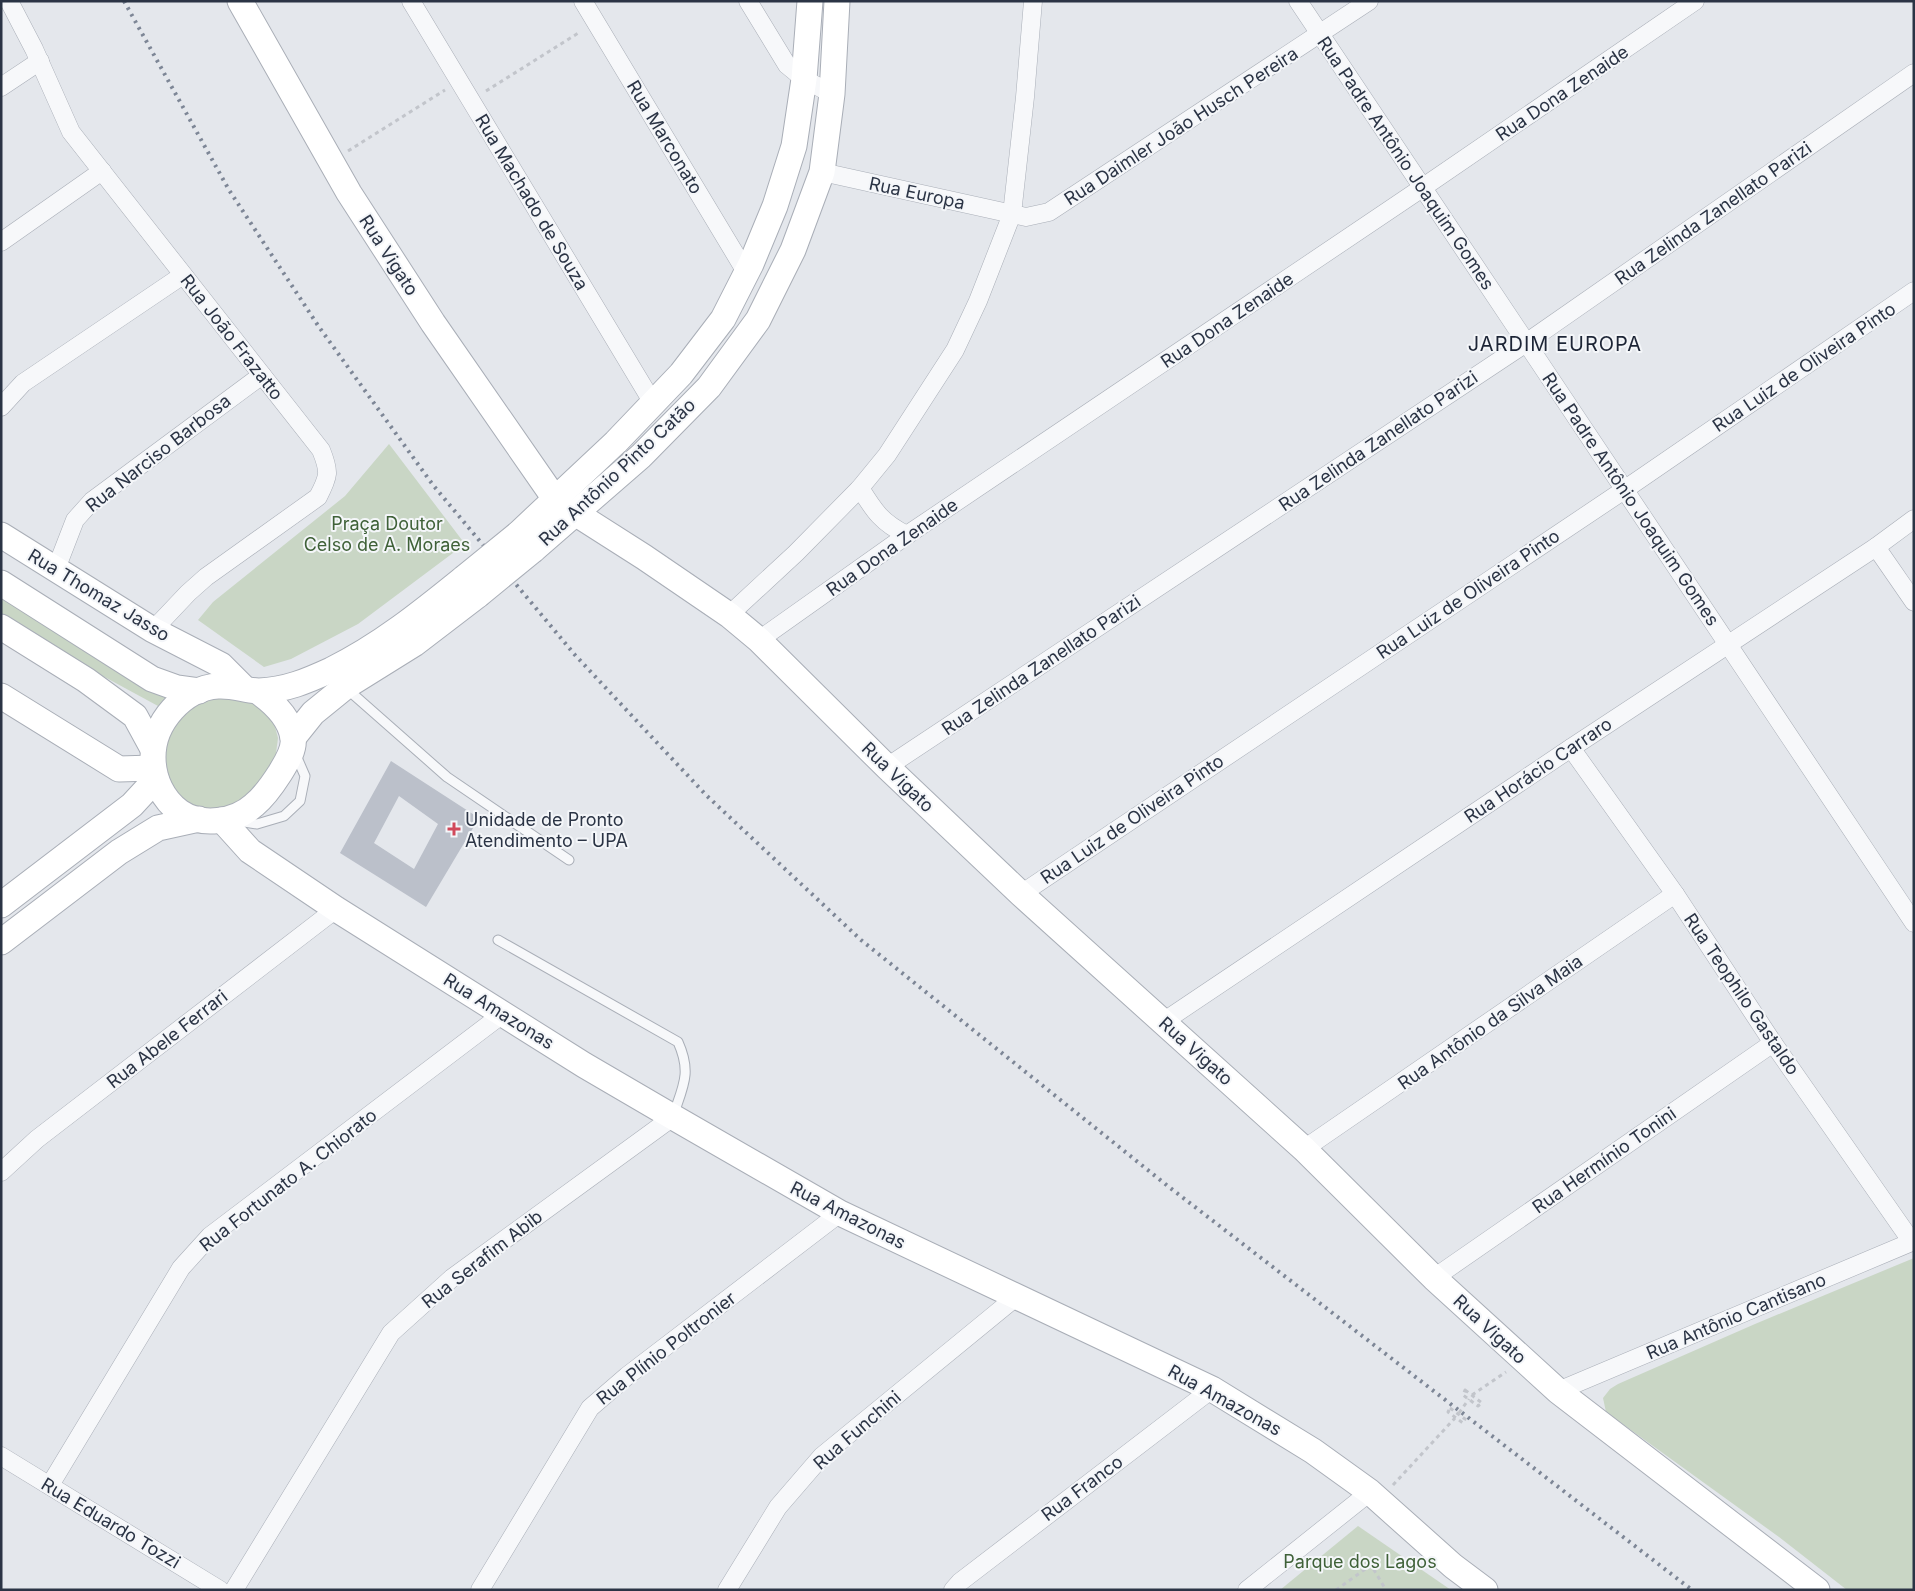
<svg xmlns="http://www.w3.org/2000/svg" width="1915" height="1591" viewBox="0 0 1915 1591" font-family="Inter,sans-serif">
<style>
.green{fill:#c9d6c5}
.building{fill:#bbc0ca;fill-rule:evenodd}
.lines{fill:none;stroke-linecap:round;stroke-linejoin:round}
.lane-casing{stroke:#a9aeb7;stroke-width:11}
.street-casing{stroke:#a9aeb7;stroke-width:19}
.secondary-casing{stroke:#a9aeb7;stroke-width:27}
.path{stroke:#c2c5cb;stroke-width:3;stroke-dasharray:4 4;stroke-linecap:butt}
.lane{stroke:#f7f8fa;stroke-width:9}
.street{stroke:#f7f8fa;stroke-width:18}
.secondary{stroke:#fff;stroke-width:25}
.rail{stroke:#7d8696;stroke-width:4;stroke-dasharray:2.5 5;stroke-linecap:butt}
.secondary-bridge-casing{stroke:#a9aeb7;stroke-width:27;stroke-linecap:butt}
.secondary-bridge{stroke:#fff;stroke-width:25}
.poi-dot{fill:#d1495b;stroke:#f4f6f9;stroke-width:2}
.labels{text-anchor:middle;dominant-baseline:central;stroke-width:4;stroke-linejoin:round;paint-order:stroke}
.street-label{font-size:18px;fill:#2b3445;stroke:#f4f6f9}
.park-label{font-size:18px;fill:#3f6138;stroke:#f4f6f9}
.poi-label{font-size:18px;fill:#2b3445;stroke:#f4f6f9;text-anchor:start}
.quarter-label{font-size:20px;letter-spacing:1px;fill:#1d2536;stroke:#f4f6f9}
</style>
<rect width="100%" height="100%" fill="#e4e7ec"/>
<!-- green -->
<g class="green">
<polygon points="389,444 465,544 358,624 291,659 264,667 198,620 213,602 345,496"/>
<polygon points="1,592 171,694 158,706 88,668 1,613"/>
<polygon points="225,693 260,704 273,719 278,738 275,761 264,778 244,797 226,808 205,809 187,804 173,793 161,772 163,737 186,708"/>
<polygon points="1914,1258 1914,1590 1847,1590 1779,1537 1606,1412 1603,1398 1610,1389 1618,1384 1755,1324"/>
<polygon points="1358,1526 1451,1590 1280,1590"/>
</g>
<!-- building -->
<path class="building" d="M 391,761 L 479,818 L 426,907 L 340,853 ZM 399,796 L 438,824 L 414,869 L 374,843 Z"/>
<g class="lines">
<!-- lane casing -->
<g class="lane-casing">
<g id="lane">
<polyline points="346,688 447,777 569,860"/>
<polyline points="238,821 257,824 284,816 300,801 305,776 295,753"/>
<path d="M 498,940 L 678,1042 C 692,1073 683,1086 673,1116"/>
</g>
</g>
<!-- street casing -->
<g class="street-casing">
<g id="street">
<path d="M 9,1 L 34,49 L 71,132 L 321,450 C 330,472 329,476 318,497 L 206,577 L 188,593 L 153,630"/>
<polyline points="411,1 653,403"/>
<polyline points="583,1 746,272"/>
<polyline points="748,1 787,65 804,79 832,94"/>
<polyline points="1298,1 1914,923"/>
<polyline points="1,87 40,61"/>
<polyline points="822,172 1026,217 1049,212 1369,1"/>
<polyline points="1,242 102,171"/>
<polyline points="1,407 23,383 183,275"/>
<path d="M 860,488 C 874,511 882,523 907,535"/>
<polyline points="1876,547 1914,602"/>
<polyline points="56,569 75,520 92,501 262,375"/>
<polyline points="729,615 796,553 860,488 887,455 955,350 978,301 1012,214 1025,97 1033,1"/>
<polyline points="759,640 907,535 1422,188 1695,1"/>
<polyline points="1571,748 1675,894 1773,1043 1912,1242"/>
<polyline points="887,767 1526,343 1914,73"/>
<polyline points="1021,894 1624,490 1914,291"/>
<polyline points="1163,1022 1571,748 1876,547 1914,519"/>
<polyline points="1304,1149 1675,894"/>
<polyline points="1,1172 37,1139 336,909"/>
<polyline points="1434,1278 1773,1043"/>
<polyline points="1558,1391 1914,1241"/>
<polyline points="1,1456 220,1590"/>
<polyline points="50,1485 181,1268 210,1236 504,1013"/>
<polyline points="234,1590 391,1333 452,1278 673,1117"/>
<polyline points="480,1590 590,1408 627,1376 840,1213"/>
<polyline points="727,1590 778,1507 822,1456 1016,1297"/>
<polyline points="953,1590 960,1582 1212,1389"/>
<polyline points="1247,1590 1370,1492"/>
</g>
</g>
<!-- secondary casing -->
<g class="secondary-casing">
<g id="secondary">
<polyline points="240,1 349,193 433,323 555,499"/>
<polyline points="575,513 644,557 729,615 759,640 887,767 1021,894 1304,1149 1434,1278 1558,1391 1817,1590"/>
<polyline points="518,534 616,442 681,374 723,319 751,264 775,206 794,146 804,79 810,1"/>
<polyline points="1,535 153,630 221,665 244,688"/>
<polyline points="533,550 641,456 709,387 758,320 793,250 822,172 832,94 837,1"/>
<polyline points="1,583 152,679 177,688 199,691"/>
<polyline points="1,627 86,680 135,716 153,749"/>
<path d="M 257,691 C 273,702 290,718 293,738 C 295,750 286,763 280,773 C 273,784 265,796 254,805 C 235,822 202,827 180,812 C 163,800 153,779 153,757 C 153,723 183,688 218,686 C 234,685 246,691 259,691 C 286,690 307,681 331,670 C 380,646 422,612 464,578"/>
<polyline points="1,696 119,769 153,768"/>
<polyline points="293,738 313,713 345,687 414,644 478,595"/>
<polyline points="222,820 250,851 336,909 584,1065 673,1117 840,1213 1212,1389 1313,1451 1370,1492 1453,1566 1485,1590"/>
<polyline points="1,905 132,805 156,779"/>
<polyline points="1,942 119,852 158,828 199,819"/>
</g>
</g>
<!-- path -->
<g class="path">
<polyline points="486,91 580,32"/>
<polyline points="348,151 445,90"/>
<polygon points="1465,1390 1482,1403 1478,1406 1463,1395"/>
<polyline points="1472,1395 1506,1372"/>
<polygon points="1450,1408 1465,1419 1463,1423 1448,1412"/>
<polyline points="1459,1413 1469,1399"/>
<polyline points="1393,1485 1455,1418"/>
<polyline points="1336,1590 1371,1565 1386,1590"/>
</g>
<!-- lane -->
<use href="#lane" class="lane"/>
<!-- street -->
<use href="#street" class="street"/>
<!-- secondary -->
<use href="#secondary" class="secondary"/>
<!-- rail -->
<polyline class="rail" points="124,1 229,190 319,327 433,485 575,655 706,795 861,940 1169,1187 1692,1590"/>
<!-- secondary-bridge casing -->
<g class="secondary-bridge-casing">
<g id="secondary-bridge">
<polyline points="464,578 518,534"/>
<polyline points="478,595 533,550"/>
</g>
</g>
<!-- secondary-bridge -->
<use href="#secondary-bridge" class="secondary-bridge"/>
</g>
<!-- markers -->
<path class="poi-dot" d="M451.5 821.5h5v5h5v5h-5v5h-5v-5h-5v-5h5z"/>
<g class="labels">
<!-- street labels -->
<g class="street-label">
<text transform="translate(1562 93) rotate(-34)">Rua Dona Zenaide</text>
<text transform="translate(1181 126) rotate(-33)">Rua Daimler João Husch Pereira</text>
<text transform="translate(665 137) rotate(59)">Rua Marconato</text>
<text transform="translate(1406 163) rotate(56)">Rua Padre Antônio Joaquim Gomes</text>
<text transform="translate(917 193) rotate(12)">Rua Europa</text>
<text transform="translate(532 202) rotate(59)">Rua Machado de Souza</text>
<text transform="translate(1713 213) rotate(-35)">Rua Zelinda Zanellato Parizi</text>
<text transform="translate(389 255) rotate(57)">Rua Vigato</text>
<text transform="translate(1227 320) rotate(-34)">Rua Dona Zenaide</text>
<text transform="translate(232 337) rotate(52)">Rua João Frazatto</text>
<text transform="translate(1804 367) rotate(-34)">Rua Luiz de Oliveira Pinto</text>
<text transform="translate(1378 441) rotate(-34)">Rua Zelinda Zanellato Parizi</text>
<text transform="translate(158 453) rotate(-38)">Rua Narciso Barbosa</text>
<text transform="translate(617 472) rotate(-43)">Rua Antônio Pinto Catão</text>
<text transform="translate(1631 499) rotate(56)">Rua Padre Antônio Joaquim Gomes</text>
<text transform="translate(892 547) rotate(-35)">Rua Dona Zenaide</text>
<text transform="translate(1468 594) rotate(-34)">Rua Luiz de Oliveira Pinto</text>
<text transform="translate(99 595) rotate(31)">Rua Thomaz Jasso</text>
<text transform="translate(1041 665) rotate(-34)">Rua Zelinda Zanellato Parizi</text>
<text transform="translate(1538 770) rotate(-34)">Rua Horácio Carraro</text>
<text transform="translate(898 777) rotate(44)">Rua Vigato</text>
<text transform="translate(1132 819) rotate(-34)">Rua Luiz de Oliveira Pinto</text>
<text transform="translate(1742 994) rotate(56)">Rua Teophilo Gastaldo</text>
<text transform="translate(499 1011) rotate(32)">Rua Amazonas</text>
<text transform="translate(1490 1022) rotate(-35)">Rua Antônio da Silva Maia</text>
<text transform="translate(167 1039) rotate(-38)">Rua Abele Ferrari</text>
<text transform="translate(1196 1051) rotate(42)">Rua Vigato</text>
<text transform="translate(1604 1160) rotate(-35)">Rua Hermínio Tonini</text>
<text transform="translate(288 1180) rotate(-38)">Rua Fortunato A. Chiorato</text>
<text transform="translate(848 1215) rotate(27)">Rua Amazonas</text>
<text transform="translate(482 1259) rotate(-38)">Rua Serafim Abib</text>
<text transform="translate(1736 1316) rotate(-23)">Rua Antônio Cantisano</text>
<text transform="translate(1490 1329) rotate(43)">Rua Vigato</text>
<text transform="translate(666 1348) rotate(-38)">Rua Plínio Poltronier</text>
<text transform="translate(1225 1400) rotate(29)">Rua Amazonas</text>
<text transform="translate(857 1430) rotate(-41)">Rua Funchini</text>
<text transform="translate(1082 1488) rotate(-37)">Rua Franco</text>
<text transform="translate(111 1523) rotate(31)">Rua Eduardo Tozzi</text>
</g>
<!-- park labels -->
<g class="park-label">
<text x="387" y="523">Praça Doutor<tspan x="387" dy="21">Celso de A. Moraes</tspan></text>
<text x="1360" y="1561">Parque dos Lagos</text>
</g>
<!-- poi labels -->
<g class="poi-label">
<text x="465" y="819">Unidade de Pronto<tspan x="465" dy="21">Atendimento – UPA</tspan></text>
</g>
<!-- quarter labels -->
<g class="quarter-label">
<text x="1555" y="344">JARDIM EUROPA</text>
</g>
</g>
<!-- border -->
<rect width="1915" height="1591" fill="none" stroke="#2b3445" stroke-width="5"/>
</svg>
